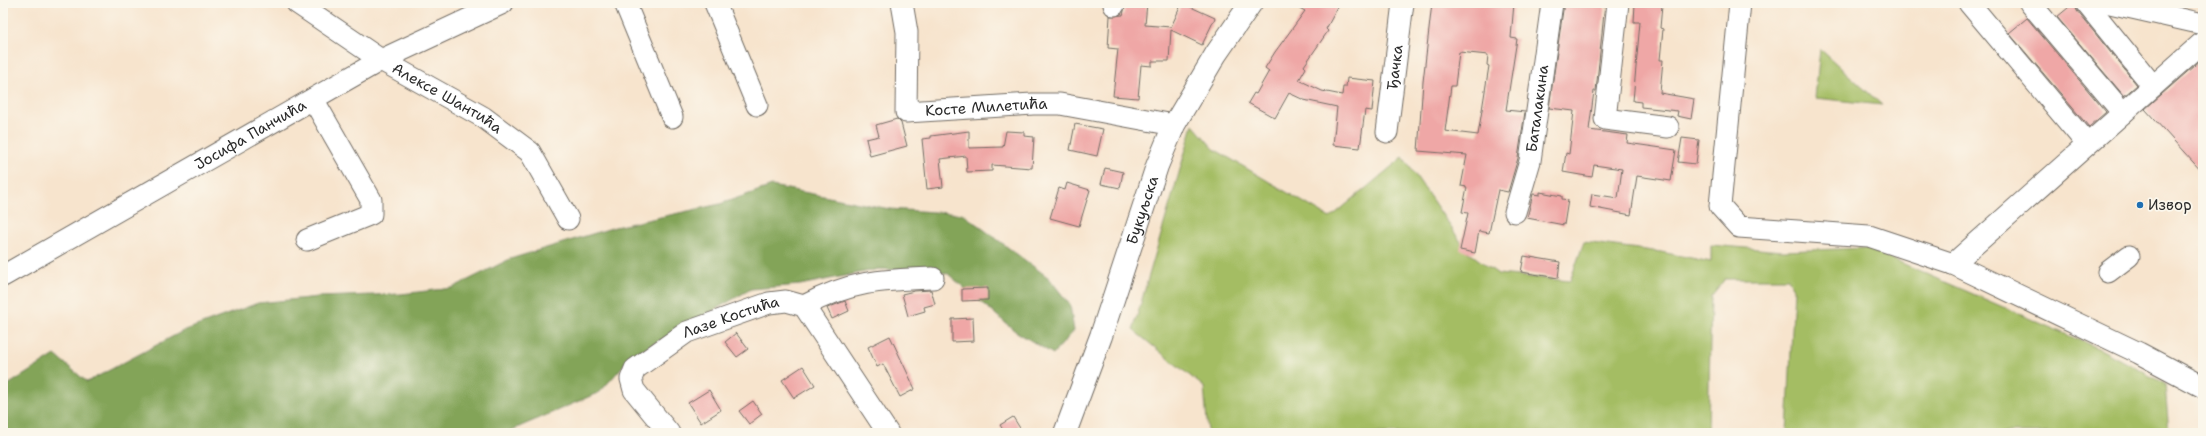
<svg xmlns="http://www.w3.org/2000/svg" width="2206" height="436" viewBox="0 0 2206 436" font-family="'Shantell Sans',sans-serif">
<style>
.green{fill:#a4bd63;stroke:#687447}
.forest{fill:#83a459;stroke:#576842}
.building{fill:#efa7a6;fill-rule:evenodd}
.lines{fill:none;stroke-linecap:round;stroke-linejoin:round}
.minor-casing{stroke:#726c64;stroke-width:23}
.major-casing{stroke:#726c64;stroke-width:24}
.minor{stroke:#fff;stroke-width:21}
.major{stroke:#fff;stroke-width:22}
.poi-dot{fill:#1f6fb2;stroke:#fbf7ec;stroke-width:1.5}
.labels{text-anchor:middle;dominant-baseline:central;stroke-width:3.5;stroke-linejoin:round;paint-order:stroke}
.street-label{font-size:15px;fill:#2b2b2b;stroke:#fbf7ec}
.poi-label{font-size:15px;fill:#2b2b2b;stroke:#fbf7ec;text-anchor:start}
</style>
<rect width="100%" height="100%" fill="#fbf7ec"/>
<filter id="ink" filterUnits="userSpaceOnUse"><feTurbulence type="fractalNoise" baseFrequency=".025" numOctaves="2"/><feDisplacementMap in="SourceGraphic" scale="8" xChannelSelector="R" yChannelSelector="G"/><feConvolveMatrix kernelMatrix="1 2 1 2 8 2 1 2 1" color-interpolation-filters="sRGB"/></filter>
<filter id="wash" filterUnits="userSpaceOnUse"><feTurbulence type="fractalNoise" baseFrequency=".012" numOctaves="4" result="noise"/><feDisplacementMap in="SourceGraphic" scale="16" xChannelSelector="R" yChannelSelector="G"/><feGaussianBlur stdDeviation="0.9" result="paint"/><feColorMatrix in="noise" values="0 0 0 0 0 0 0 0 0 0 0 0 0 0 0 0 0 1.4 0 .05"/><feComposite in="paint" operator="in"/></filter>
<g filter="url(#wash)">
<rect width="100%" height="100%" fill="#f7e4cd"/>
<!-- green -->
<g class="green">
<polygon points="1820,49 1882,105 1815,98"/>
<polygon points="1193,125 1214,149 1330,218 1403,157 1467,251 1498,274 1570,281 1584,242 1661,252 1711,262 1711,245 1782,251 1867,248 2102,350 2165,384 2169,433 1787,433 1794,289 1788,279 1725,279 1711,296 1708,433 1208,433 1204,387 1133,330"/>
</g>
<!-- forest -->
<polygon class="forest" points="772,186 890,209 963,214 1049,278 1070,305 1074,331 1053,354 1015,331 947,273 879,269 800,285 751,289 631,357 600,392 505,433 3,433 3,388 55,355 87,382 183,331 258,303 318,297 401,294 452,288 510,259 615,227 720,204"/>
<g id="blocks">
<!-- building -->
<g class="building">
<polygon points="1126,3 1147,3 1145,25 1171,27 1182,3 1215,18 1202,45 1171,30 1169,61 1152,61 1152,66 1141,65 1138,98 1113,96 1118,49 1108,48 1110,16 1123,15"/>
<polygon points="1290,3 1340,3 1326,29 1328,31 1304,66 1306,68 1299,80 1322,91 1342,95 1343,87 1346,87 1347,78 1375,81 1372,111 1365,110 1360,148 1333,145 1337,107 1304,100 1289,93 1275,118 1248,103 1254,93 1256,94 1269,71 1265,68 1275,52 1305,11"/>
<path d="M 1432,3 L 1514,3 L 1511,38 L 1517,39 L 1506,110 L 1525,112 L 1518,158 L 1508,192 L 1498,190 L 1489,233 L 1479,231 L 1475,253 L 1460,250 L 1468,213 L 1462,212 L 1467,187 L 1461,186 L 1467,155 L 1418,151 L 1423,82 ZM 1459,52 L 1488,55 L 1487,65 L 1489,66 L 1478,135 L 1445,131 L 1451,86 L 1455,86 Z"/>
<polygon points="1564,3 1605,3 1596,91 1594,91 1589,130 1628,135 1627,143 1676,150 1671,181 1637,176 1631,215 1590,207 1592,194 1618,198 1622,169 1594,165 1592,177 1563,172 1566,153 1569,154 1574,111 1549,108"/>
<polygon points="1635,3 1662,5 1660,28 1663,29 1660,60 1663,60 1660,93 1694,99 1691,119 1677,116 1678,111 1641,107 1641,102 1633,101 1640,22 1634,22"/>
<polygon points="2074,3 2077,11 2137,85 2124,96 2057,17"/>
<polygon points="2027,18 2106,112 2089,127 2009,33"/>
<polygon points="2203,58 2203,173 2145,109"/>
<polygon points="897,119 901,123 907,146 870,156 866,139 879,136 876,125"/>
<polygon points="1075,124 1103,129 1097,156 1070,150"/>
<polygon points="969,131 969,148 1003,147 1006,131 1024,132 1024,136 1034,137 1032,168 992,165 992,171 967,172 966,156 940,159 943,187 927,189 922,139 931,138 931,136"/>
<polygon points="1682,138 1699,140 1696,164 1678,162"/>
<polygon points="1105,168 1123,172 1120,188 1101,184"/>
<polygon points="1067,183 1090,190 1079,226 1050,218 1059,188 1065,190"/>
<polygon points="1540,192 1562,196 1562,199 1568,200 1564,225 1527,218 1533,194 1540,195"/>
<polygon points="1524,256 1560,262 1558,278 1521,272"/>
<polygon points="988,288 988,300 962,301 962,289"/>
<polygon points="931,290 935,304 924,307 925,311 908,316 902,294 914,291"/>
<polygon points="845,301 849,311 832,319 827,308"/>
<polygon points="973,318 974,341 952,342 952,319"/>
<polygon points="736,333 748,349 737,357 725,342"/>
<polygon points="890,336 915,389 900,397 883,364 877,367 868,347"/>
<polygon points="803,366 815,385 794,398 782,380"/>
<polygon points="709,390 721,410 701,423 688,403"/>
<polygon points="753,401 762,414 749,424 739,411"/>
<polygon points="1013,417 1023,433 1005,433 1000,425"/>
</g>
</g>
</g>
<g filter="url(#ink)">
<use href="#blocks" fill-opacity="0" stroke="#726c64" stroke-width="1"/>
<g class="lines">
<!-- minor casing -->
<g class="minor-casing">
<g id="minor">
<path id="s1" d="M 297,3 L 381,60 L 483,117 L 530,152 L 568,219"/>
<polyline points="625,3 672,117"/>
<polyline points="715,3 757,105"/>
<path id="s2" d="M 902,3 L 907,32 L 906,112 L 1033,104 L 1060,104 L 1174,125"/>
<polyline points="1618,3 1605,119 1668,127"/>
<polyline points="1740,3 1720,206 1739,227 1869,236 1953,264 2139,353 2203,387"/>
<polyline points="1969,3 2087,144"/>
<polyline points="2030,3 2123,113"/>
<polyline points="2086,3 2153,86"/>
<polyline points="2110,3 2203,24"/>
<polyline points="1114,5 1114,3"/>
<path id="s3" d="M 1387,132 L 1403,3"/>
<path id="s4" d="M 1515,212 L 1530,161 L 1552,3"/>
<polyline points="307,240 371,214 371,200 313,99"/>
<polyline points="1953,264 2203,42"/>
<polyline points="2108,272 2129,256"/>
<path id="s5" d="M 3,276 L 381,60 L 503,3"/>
<path d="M 804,306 C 851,281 880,280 933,278"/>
<path id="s6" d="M 669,433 L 634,390 L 631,379 L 635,369 L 687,332 L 769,303 L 786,301 L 804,306 L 888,433"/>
</g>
</g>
<!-- major casing -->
<g class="major-casing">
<g id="major">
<path id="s7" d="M 1065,433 L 1101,336 L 1157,166 L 1174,125 L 1216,54 L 1251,3"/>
</g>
</g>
<!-- minor -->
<use href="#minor" class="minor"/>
<!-- major -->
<use href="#major" class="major"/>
</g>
</g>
<!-- markers -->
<circle class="poi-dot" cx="2140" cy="205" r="4"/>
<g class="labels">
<!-- street labels -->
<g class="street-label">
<text stroke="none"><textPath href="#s3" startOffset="65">Ђачка</textPath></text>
<text stroke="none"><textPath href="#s1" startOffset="178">Алексе Шантића</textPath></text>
<text stroke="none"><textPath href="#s2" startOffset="190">Косте Милетића</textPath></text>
<text stroke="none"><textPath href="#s4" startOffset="106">Баталакина</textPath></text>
<text stroke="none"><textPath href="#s5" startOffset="285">Јосифа Панчића</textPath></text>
<text stroke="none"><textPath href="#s7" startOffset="236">Букуљска</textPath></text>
<text stroke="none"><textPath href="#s6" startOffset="188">Лазе Костића</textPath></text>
</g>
<!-- poi labels -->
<g class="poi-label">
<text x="2148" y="205">Извор</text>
</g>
</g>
<!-- margin -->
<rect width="2206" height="436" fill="none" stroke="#fbf7ec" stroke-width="16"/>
</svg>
